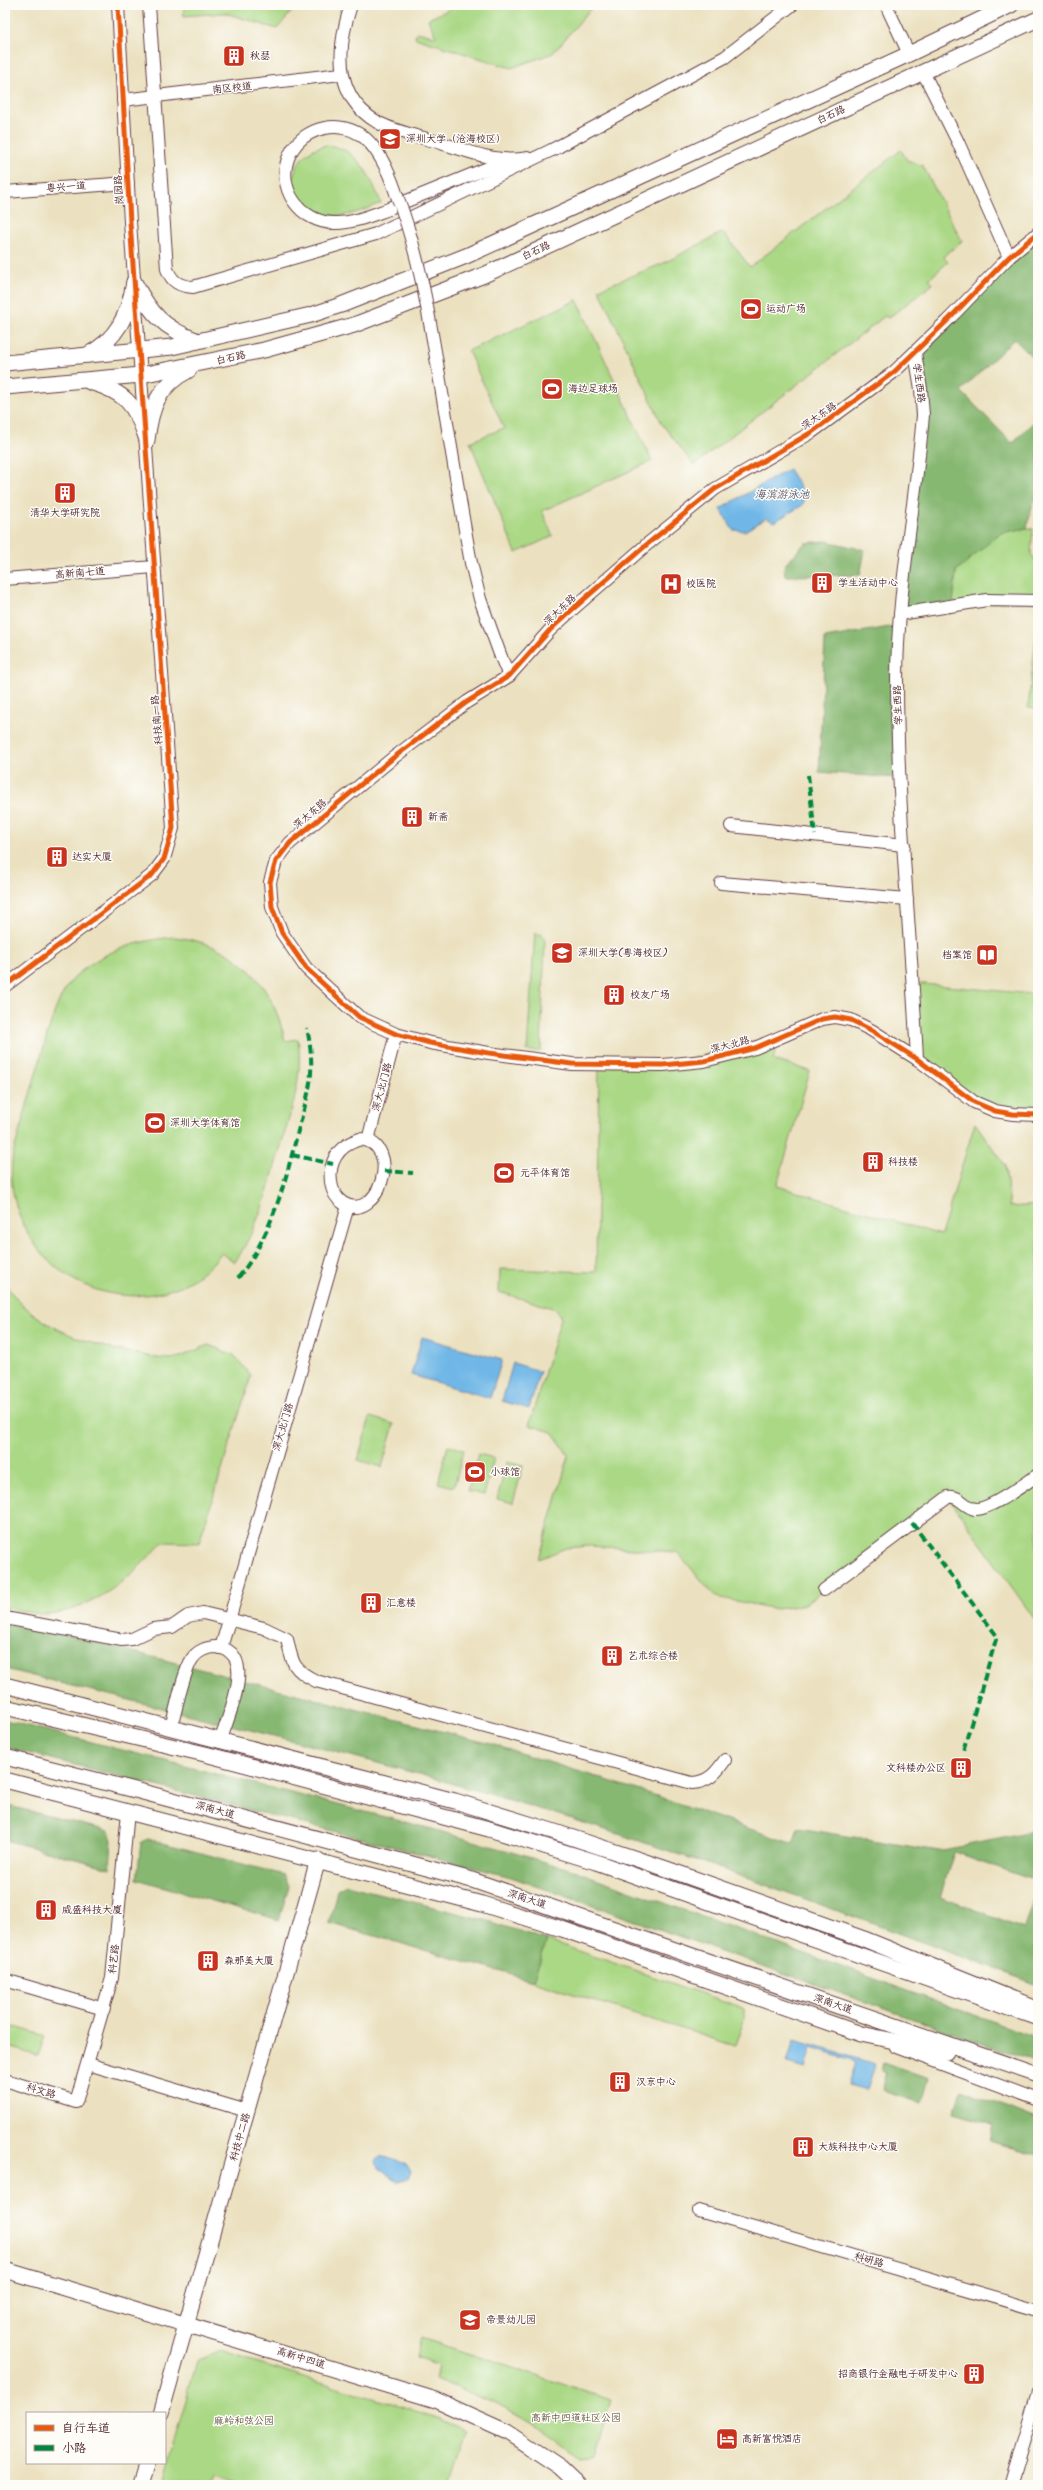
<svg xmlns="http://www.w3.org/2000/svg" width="1043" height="2490" viewBox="0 0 1043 2490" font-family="Kalam,'LXGW WenKai TC',sans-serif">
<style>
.green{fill:#aad885;stroke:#7a7c58}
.forest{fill:#87b872;stroke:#686c4e}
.water{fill:#6fb7e7;stroke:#5c6b89}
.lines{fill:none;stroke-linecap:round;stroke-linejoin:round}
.minor-casing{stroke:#623c41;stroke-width:14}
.major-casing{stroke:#623c41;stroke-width:17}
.minor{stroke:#fff;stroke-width:12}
.major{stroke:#fff;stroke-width:15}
.minor-bridge-casing{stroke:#623c41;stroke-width:14;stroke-linecap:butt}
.minor-bridge{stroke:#fff;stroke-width:12}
.quiet{stroke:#00873e;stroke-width:4;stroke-dasharray:8 4;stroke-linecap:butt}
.cycleway-casing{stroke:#fdfcf7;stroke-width:8}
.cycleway{stroke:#e8590c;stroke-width:5}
.labels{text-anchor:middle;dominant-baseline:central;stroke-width:3;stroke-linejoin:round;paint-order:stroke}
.poi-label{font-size:10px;fill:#4a1f2b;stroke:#fdfcf7;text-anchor:start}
.street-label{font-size:10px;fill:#4a1f2b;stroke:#fdfcf7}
.park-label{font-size:10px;fill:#675646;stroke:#fdfcf7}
.water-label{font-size:11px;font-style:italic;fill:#57546d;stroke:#fdfcf7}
</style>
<rect width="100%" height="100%" fill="#fdfcf7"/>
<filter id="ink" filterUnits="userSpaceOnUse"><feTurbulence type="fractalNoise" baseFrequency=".025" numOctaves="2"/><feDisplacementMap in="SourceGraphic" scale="8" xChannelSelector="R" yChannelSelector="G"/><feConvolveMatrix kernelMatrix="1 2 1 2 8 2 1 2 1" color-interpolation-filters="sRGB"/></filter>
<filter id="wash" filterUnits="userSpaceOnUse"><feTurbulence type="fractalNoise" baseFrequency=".012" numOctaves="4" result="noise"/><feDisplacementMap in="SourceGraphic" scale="16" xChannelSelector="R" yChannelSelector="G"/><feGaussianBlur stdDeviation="0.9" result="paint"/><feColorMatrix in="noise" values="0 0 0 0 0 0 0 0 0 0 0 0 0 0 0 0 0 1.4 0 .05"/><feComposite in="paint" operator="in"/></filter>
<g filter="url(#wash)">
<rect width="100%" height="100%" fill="#ebe1c0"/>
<!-- green -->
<g class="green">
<polygon points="183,5 297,5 277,29 225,13 184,16"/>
<polygon points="459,5 594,5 553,53 511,68 415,38 417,32 436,37 428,19"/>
<path d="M 327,145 C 358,148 371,177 381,203 C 365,210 346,218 328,216 C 283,212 281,153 327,145 Z"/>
<polygon points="901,150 907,160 923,166 962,241 943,257 948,262 929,279 933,284 888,318 885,316 694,465 662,424 599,289 664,263 723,232 750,267"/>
<polygon points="577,300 652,461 542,511 553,536 516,553 470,442 504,428 468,351"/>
<polygon points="1027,528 1033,529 1031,554 1038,563 1038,601 953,604 956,571 1000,533"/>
<polygon points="1038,618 1038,709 1028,708"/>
<polygon points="535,932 545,937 541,1051 527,1051"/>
<path d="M 174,937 C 235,943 273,982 285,1041 L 298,1039 C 304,1079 290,1114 279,1152 C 268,1191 258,1228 235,1262 L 221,1253 C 204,1276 182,1289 153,1294 C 72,1308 0,1235 13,1154 C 22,1122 31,1091 40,1060 C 46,1040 51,1018 60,999 C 80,957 131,941 174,937 Z"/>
<polygon points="913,983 1033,994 1038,991 1038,1115 995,1111 917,1059"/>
<polygon points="779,1037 773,1060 810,1071 777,1186 941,1235 975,1123 1005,1165 1010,1207 1038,1205 1038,1624 948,1497 804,1605 776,1609 716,1597 677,1552 589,1546 566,1548 539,1559 569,1455 552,1432 529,1425 561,1318 556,1309 499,1292 500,1269 596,1272 599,1064 663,1065"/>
<path d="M 5,1284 C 34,1328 95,1348 144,1355 C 152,1357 161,1359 168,1359 C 181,1359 197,1349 208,1345 L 234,1355 L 251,1376 L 199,1543 L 163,1542 C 132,1576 94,1612 45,1614 C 32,1614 18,1610 5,1607 Z"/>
<polygon points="370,1417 394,1424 382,1467 358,1460"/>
<polygon points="448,1445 464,1450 454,1487 438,1483"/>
<polygon points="478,1454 494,1458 484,1495 468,1491"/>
<polygon points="507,1462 523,1466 513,1503 497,1499"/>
<polygon points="547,1940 738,2006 744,2009 744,2020 735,2046 533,1981"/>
<polygon points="9,2025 45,2036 38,2056 5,2046"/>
<path d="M 421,2338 L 611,2400 L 594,2456 L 582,2460 C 532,2419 495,2402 435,2379 L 439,2365 L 416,2357 Z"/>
<polygon points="220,2351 438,2418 466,2431 450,2485 249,2485 215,2475 212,2485 162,2485 197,2361"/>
</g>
<!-- forest -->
<g class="forest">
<polygon points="1038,233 1038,363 1014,339 961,391 1012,443 1038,418 1038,498 1033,502 1027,528 1000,533 956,571 953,604 900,614 920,451 915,353"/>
<polygon points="826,541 865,550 860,575 785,576 784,566 805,543"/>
<polygon points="895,626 896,778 819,772 825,638"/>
<path d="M 5,1619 L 491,1744 L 657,1796 L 793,1844 L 798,1828 L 939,1851 L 1038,1831 L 1038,1882 L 954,1852 L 940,1897 L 1024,1928 L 1038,1885 L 1038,1985 C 880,1927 723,1866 562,1816 C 379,1759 191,1716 5,1669 Z"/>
<polygon points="5,1720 436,1830 576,1871 1038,2038 1038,2063 511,1877 5,1747"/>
<polygon points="5,1805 109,1831 112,1840 110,1868 5,1840"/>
<polygon points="148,1839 284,1875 289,1886 279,1920 137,1879 141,1842"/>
<polygon points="346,1885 481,1919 547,1940 533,1981 329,1923 337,1890"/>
<polygon points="884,2062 929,2078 922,2103 882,2091 887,2072 882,2070"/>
<polygon points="961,2089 1038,2120 1038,2155 989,2141 993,2124 954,2113"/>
</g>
<!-- water -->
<g class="water">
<polygon points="789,469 805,495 803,505 774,522 766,518 745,531 733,530 720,509"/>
<polygon points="422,1337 502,1360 490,1398 411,1375"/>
<polygon points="513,1363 540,1371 529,1409 502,1401"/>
<polygon points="794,2040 875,2064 867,2090 848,2085 855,2062 811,2048 805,2068 787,2063"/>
<polygon points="381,2156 407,2164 411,2171 408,2179 398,2182 378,2168 376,2160"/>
</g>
</g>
<g filter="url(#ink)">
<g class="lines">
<!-- minor casing -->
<g class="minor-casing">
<g id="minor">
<path d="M 149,5 L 167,269 C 172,282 179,286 193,287 L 376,234 L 558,147"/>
<path d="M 351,5 C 337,47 333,96 377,122 C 397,133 423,137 444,144 C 471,152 499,164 527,158"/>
<polyline points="886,5 909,54"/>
<polyline points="923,72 958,142 1009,257"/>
<polyline points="123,100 341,74"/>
<polyline points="552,150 725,57 792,5"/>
<polyline points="5,192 128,183"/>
<polyline points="392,207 505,161"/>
<polyline points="1038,233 1009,257 950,318 894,372 812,432 715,489 645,546 574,608 550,630 509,676 467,702 393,758 290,843 276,861 270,882 272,907 282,933 306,968 359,1017 396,1034 430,1043 489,1053 572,1064 663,1065 704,1061 755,1048 822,1019 835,1017 851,1020 871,1030 917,1059 974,1102 995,1111 1013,1114 1038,1115"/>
<path d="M 915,353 L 921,389 L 923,415 C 916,503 897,591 897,680 C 897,807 911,933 917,1059"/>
<polyline points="5,579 154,567"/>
<polyline points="900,614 987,600 1038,601"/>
<polyline points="501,657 509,676"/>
<polyline points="731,826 904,845"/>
<polyline points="721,883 907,899"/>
<polyline points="5,986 152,875 164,859 173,828 130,222 118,5"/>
<path d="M 360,1139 C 405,1144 378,1225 343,1203 C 329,1194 327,1170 336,1156 C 341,1147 351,1142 360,1139 Z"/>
<polyline points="368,1140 396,1034"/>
<path d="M 824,1590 L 948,1497 C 960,1495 964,1507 975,1509 C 990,1510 1024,1484 1038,1475"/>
<path d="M 5,1618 L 122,1640 L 132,1639 L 153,1629 L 172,1627 L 188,1616 L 203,1613 L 264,1628 L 287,1639 C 292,1663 293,1670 316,1681 L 692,1783 C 709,1782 716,1773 725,1760"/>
<polyline points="221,1648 348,1206"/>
<path d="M 171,1727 C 177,1707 182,1676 192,1659 C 197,1651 207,1647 216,1647 C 259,1651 228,1716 221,1739"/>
<polyline points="5,1980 104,2009"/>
<polyline points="896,2047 1038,2100"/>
<polyline points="88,2064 247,2111"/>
<polyline points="5,2080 76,2102 112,1978 128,1812"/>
<polyline points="699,2211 1038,2310"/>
<polyline points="1010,2485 1038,2392"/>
</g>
</g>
<!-- major casing -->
<g class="major-casing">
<g id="major">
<path d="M 134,282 C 151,314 163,328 198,341"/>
<path d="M 87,355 C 117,340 129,314 134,282"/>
<polyline points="5,363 172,347 311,315 341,305 466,256 909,54 1011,5"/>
<path d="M 90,382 C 125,392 135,404 146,437"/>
<polyline points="5,387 141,375 264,350 354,325 484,275 1038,19"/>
<path d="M 147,440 C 151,407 158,386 189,370"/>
<polyline points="5,1685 455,1801 552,1831 664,1868 864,1939 1038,2009"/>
<polyline points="5,1707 205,1754 489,1829 596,1862 1035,2017"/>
<polyline points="5,1757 139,1791 472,1880 1038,2075"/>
<polyline points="5,1780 482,1904 562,1929 861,2034 946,2052"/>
<polyline points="5,2270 436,2400 507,2432 560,2467 579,2485"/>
<polyline points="161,2413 318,1860"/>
<polyline points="140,2485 147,2463"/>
</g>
</g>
<!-- minor -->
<use href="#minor" class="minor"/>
<!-- major -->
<use href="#major" class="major"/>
<!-- minor-bridge casing -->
<g class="minor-bridge-casing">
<path id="minor-bridge" d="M 389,209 C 372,215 354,223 336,223 C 301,224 274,187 290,154 C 304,126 342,118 366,139 C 380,152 390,175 396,193 C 418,250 428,309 438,369 C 449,434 459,498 471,563 L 480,599 L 501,657"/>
</g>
<!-- minor-bridge -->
<use href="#minor-bridge" class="minor-bridge"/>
<!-- quiet -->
<g class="quiet">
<polyline points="808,775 815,835"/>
<polyline points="292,1155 333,1164"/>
<polyline points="384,1171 413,1173"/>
<path d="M 238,1278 C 272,1236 286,1179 299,1127 C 304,1109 310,1091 311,1073 C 312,1057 310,1043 307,1028"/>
<polyline points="912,1523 997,1636 963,1751"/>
</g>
<!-- cycleway casing -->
<g class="cycleway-casing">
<g id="cycleway">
<polyline points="1038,233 1009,257 950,318 894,372 812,432 715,489 645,546 574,608 550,630 509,676 467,702 393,758 290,843 276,861 270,882 272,907 282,933 306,968 359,1017 396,1034 430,1043 489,1053 572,1064 663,1065 704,1061 755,1048 822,1019 835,1017 851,1020 871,1030 917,1059 974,1102 995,1111 1013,1114 1038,1115"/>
<polyline points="5,986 152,875 164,859 173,828 130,222 118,5"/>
</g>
</g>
<!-- cycleway -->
<use href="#cycleway" class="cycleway"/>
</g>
</g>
<!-- icons -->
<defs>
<g id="building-square" transform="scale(1.15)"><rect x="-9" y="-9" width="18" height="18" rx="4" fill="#c8321e" stroke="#fdfcf7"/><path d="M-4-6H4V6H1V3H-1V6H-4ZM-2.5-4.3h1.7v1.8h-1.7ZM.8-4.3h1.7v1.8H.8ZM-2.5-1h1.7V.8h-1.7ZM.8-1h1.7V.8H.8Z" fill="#fff"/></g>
<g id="university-square" transform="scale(1.15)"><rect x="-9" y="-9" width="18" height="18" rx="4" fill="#c8321e" stroke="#fdfcf7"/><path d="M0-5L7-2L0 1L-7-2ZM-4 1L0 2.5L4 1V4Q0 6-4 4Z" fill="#fff"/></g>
<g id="stadium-square" transform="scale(1.15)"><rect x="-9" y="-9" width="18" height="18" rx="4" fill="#c8321e" stroke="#fdfcf7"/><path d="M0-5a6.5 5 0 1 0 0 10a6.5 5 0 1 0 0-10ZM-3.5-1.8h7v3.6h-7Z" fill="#fff"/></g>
<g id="hospital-square" transform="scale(1.15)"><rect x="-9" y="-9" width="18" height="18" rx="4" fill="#c8321e" stroke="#fdfcf7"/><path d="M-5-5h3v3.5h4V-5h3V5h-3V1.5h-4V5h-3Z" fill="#fff"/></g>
<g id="library-square" transform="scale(1.15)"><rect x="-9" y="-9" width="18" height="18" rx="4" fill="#c8321e" stroke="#fdfcf7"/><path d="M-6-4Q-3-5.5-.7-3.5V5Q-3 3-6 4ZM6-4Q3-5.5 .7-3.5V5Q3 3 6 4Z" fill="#fff"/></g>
<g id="school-square" transform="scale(1.15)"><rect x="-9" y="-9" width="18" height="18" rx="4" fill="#c8321e" stroke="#fdfcf7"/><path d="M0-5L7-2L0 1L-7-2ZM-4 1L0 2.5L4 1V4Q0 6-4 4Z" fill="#fff"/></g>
<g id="hotel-square" transform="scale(1.15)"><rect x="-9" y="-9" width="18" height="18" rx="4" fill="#c8321e" stroke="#fdfcf7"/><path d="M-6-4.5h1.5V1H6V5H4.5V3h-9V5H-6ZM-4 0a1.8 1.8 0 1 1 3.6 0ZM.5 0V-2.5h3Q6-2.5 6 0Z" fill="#fff"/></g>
</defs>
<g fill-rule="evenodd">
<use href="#building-square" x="234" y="56"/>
<use href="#university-square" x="390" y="139"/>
<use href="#stadium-square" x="751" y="309"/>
<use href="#stadium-square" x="552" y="389"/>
<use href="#building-square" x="65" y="493"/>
<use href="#building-square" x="822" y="583"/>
<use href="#hospital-square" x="671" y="584"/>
<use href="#building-square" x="412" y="817"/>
<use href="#building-square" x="57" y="857"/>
<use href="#university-square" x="562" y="953"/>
<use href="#library-square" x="987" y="955"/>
<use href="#building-square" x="614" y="995"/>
<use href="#stadium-square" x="155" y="1123"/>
<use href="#building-square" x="873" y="1162"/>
<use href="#stadium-square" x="504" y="1173"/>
<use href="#stadium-square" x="475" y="1472"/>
<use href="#building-square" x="371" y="1603"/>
<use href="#building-square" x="612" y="1656"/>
<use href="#building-square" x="961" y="1768"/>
<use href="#building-square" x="46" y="1910"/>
<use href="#building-square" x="208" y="1961"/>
<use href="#building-square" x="620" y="2082"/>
<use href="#building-square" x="803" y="2147"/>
<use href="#school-square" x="470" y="2320"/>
<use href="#building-square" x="974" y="2374"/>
<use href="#hotel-square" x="727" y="2439"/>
</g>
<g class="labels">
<!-- poi labels -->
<g class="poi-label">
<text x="250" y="56">秋瑟</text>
<text x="406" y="139">深圳大学（沧海校区）</text>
<text x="766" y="309">运动广场</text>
<text x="568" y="389">海边足球场</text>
<text x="65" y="513" text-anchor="middle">清华大学研究院</text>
<text x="838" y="583">学生活动中心</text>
<text x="686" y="584">校医院</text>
<text x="428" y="817">新斋</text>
<text x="72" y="857">达实大厦</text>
<text x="578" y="953">深圳大学(粤海校区)</text>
<text x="972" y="955" text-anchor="end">档案馆</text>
<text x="630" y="995">校友广场</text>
<text x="170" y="1123">深圳大学体育馆</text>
<text x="888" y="1162">科技楼</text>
<text x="520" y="1173">元平体育馆</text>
<text x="490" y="1472">小球馆</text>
<text x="386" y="1603">汇意楼</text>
<text x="628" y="1656">艺术综合楼</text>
<text x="946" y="1768" text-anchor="end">文科楼办公区</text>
<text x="62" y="1910">威盛科技大廈</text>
<text x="224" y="1961">森那美大厦</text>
<text x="636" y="2082">汉京中心</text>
<text x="818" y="2147">大族科技中心大厦</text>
<text x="486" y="2320">帝景幼儿园</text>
<text x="958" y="2374" text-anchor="end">招商银行金融电子研发中心</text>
<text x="742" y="2439">高新富悦酒店</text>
</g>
<!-- street labels -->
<g class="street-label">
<text transform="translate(232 88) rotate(-6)">南区校道</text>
<text transform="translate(831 115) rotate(-25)">白石路</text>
<text transform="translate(66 187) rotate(-4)">粤兴一道</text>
<text transform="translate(119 190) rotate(-94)">岗园路</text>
<text transform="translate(536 251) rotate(-25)">白石路</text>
<text transform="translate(231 358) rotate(-13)">白石路</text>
<text transform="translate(919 383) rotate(83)">学生西路</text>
<text transform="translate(819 416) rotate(-35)">深大东路</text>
<text transform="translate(80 573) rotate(-5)">高新南七道</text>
<text transform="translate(560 610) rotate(-43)">深大东路</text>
<text transform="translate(898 705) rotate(-92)">学生西路</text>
<text transform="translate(157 720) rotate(-95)">科技南一路</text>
<text transform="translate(310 814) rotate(-40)">深大东路</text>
<text transform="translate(730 1045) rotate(-15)">深大北路</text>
<text transform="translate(382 1087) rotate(-75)">深大北门路</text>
<text transform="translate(283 1427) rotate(-74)">深大北门路</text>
<text transform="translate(215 1810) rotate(15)">深南大道</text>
<text transform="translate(527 1899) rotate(18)">深南大道</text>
<text transform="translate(114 1959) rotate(-83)">科艺路</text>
<text transform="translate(833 2004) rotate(19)">深南大道</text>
<text transform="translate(41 2091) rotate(17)">科文路</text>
<text transform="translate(240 2137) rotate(-74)">科技中二路</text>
<text transform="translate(869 2260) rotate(16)">科研路</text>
<text transform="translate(301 2358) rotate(17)">高新中四道</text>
</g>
<!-- park labels -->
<g class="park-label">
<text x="576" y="2418">高新中四道社区公园</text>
<text x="244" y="2421">麻岭和弦公园</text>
</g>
<!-- water labels -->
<g class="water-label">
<text x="782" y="495">海滨游泳池</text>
</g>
</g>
<!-- margin -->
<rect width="1043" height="2490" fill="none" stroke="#fdfcf7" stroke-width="20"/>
<!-- legend -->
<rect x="26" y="2412" width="140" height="52" fill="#fdfcf7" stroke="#b5a4a5"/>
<rect x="34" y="2425" width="20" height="6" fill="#e8590c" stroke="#b5a4a5"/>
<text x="62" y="2432" font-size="12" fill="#4a1f2b">自行车道</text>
<rect x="34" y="2445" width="20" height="6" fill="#00873e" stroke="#b5a4a5"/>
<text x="62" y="2452" font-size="12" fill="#4a1f2b">小路</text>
</svg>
